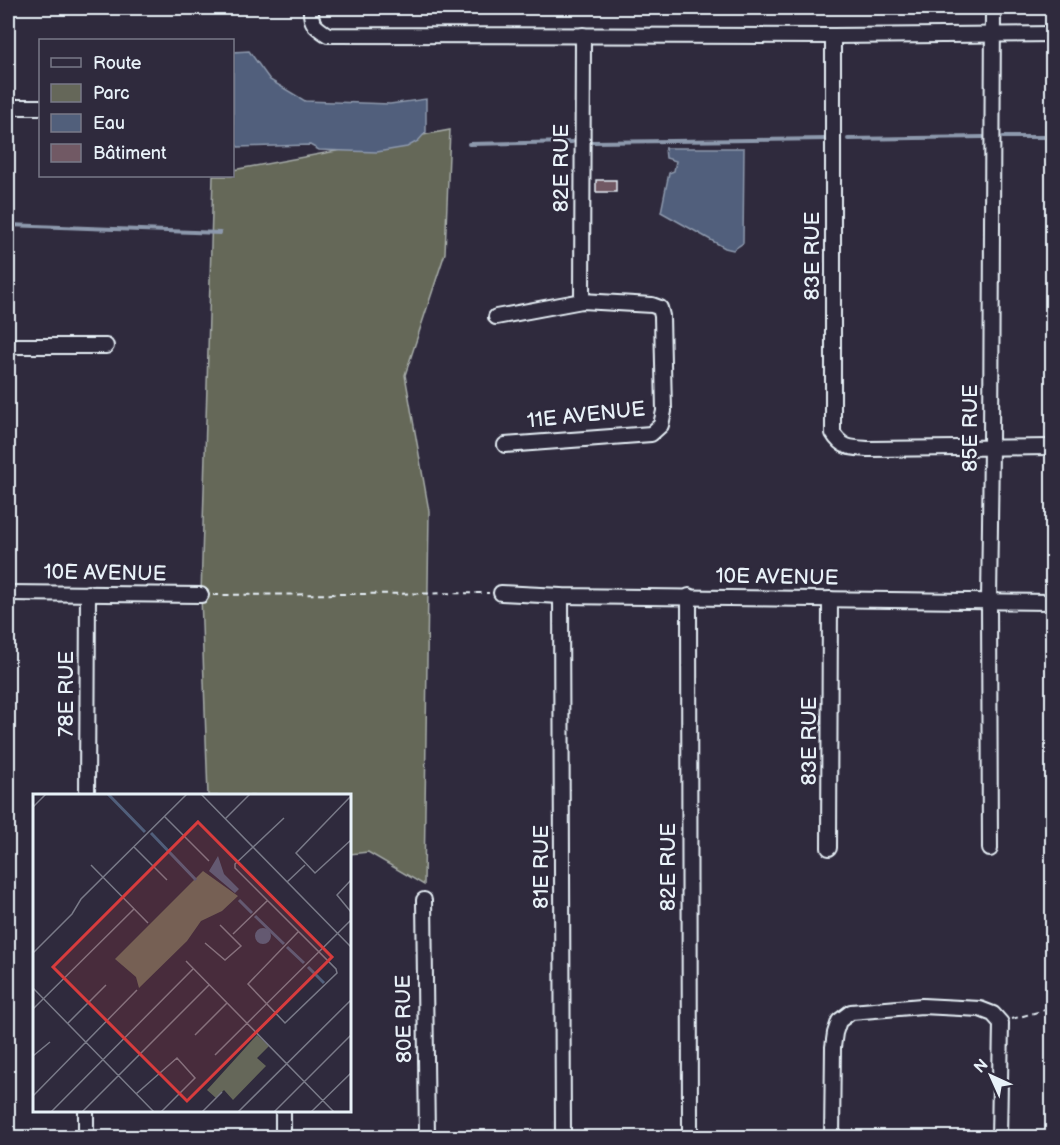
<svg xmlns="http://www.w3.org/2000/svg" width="1060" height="1145" viewBox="0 0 1060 1145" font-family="'Balsamiq Sans',sans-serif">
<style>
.green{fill:#656759;stroke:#a6aca8;stroke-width:1.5}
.water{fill:#515f7b;stroke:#8d99ad;stroke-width:1.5}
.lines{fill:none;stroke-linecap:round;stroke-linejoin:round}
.stream{stroke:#8d99ad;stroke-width:4}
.building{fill:#715964;stroke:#e8f1f8;stroke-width:1.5}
.minor-casing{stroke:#e8f1f8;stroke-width:18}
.path{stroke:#e8f1f8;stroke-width:2;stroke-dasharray:6 4.5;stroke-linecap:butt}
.minor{stroke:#2f2a3d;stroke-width:14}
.labels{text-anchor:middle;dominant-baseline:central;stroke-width:4.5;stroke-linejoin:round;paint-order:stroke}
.street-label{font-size:21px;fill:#e8f1f8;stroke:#2f2a3d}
.inset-river{fill:none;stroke:#515f7b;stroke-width:3}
.inset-road{fill:none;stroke:#797a88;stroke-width:1.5}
.view{fill:#d83c3d;fill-opacity:0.15;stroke:#d83c3d;stroke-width:3}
.inset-edge{fill:none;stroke:#e8f1f8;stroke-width:3}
</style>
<rect width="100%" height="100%" fill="#2f2a3d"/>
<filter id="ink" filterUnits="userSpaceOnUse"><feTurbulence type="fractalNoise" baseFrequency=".0167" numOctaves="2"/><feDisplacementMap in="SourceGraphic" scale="12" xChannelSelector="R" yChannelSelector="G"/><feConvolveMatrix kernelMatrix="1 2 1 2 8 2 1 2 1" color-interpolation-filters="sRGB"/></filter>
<g filter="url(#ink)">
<!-- green -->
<polygon class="green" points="450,130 445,253 405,375 429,511 424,885 368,852 350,854 350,796 208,796 201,595 213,176 232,176 233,170"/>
<!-- water -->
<g class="water">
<polygon points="249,51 270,80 305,101 390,104 426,99 426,132 418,141 407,147 377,152 319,150 310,145 238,147 233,141 233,52"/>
<polygon points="665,148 744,148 743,243 733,250 725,248 661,212 669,173 674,171 676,161 666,158"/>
</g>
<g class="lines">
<!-- stream -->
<g class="stream">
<polyline points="1003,137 1052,137"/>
<polyline points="848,139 983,137"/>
<polyline points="592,142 828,139"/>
<polyline points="469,144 572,142"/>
<polyline points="8,225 220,233"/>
</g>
</g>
<!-- building -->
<rect class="building" x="596" y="180" width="20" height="12"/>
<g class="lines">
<!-- minor casing -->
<g class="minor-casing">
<g id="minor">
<path d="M 311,8 C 310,23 315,27 328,35 L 833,36 L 1052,34"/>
<path d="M 833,36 L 833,433 C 842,449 853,448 869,449 L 1052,447"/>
<polyline points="8,107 40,107"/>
<polyline points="582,301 583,35"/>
<polyline points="496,317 582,301 652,305 660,308 662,316 664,411 661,425 651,434 505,445"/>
<polyline points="8,346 106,346"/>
<polyline points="8,593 201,595"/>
<polyline points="501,593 561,596 1052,602"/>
<polyline points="561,596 563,1138"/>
<polyline points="689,596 690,1138"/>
<polyline points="87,796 88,593"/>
<polyline points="829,848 830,599"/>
<polyline points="990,849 989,601 991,447 993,8"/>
<polyline points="424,900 427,1138"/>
<polyline points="86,1138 86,1110"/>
<polyline points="283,1138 283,1110"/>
<polyline points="832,1138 833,1047 835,1033 839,1021 851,1012 922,1006 980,1009 993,1014 1001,1023 999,1138"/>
</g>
</g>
<!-- path -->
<g class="path">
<polyline points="213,595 489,593"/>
<polyline points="1012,1019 1052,1008"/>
</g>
<!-- minor -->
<use href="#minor" class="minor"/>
</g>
</g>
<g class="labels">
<!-- street labels -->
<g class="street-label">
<text transform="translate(561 168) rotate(-90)">82E RUE</text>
<text transform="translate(812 256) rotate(-90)">83E RUE</text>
<text transform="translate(586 415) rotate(-6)">11E AVENUE</text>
<text transform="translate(970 428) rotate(-90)">85E RUE</text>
<text transform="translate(105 573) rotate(1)">10E AVENUE</text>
<text transform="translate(777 577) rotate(1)">10E AVENUE</text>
<text transform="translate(66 694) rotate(-90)">78E RUE</text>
<text transform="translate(809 741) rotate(-90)">83E RUE</text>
<text transform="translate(541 867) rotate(-90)">81E RUE</text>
<text transform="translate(668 867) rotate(-90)">82E RUE</text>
<text transform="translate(404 1019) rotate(-91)">80E RUE</text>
</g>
</g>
<!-- overview -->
<g transform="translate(33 794)">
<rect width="318" height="318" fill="#2f2a3d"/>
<path d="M 170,77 L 205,102 L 189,117 L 168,127 L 154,147 L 106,194 L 103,183 L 82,165 ZM 224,241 L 236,252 L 224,264 L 233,272 L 200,306 L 191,296 L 183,304 L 174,296 Z" fill="#656759"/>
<path d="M 185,62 L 191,80 L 206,95 L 202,99 L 176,77 ZM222 142a8 8 0 1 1 16 0a8 8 0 1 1-16 0Z" fill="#515f7b"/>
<path class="inset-river" d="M 75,0 L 112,38M 118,39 L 163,86M 206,106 L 219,119M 222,122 L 251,150M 254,153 L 271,169M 275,173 L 291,189"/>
<path class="inset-road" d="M 168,0 L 318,153M 318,2 L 263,59 L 282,79 L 318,46M 0,13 L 13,0M 131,22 L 176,67M 251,24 L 202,70 L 202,74 L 303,175 L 304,179 L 252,229 L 215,190 L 265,138M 192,25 L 217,0M 101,53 L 134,86M 58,71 L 115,129M 318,86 L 304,101 L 318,118M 254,88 L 272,71M 200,140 L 234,107M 172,149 L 192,166 L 208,152 L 187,131M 0,159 L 39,120 L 48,105 L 154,0M 153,167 L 301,318M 0,194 L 121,318M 0,215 L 101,115M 35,229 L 73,191M 162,241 L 194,209M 182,261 L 318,126M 0,262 L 17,248M 103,300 L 144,264 L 162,284 L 128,318M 0,302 L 104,196M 18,318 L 160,175M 49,318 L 176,191M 169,318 L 189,298M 205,318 L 318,206M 241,318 L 318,241M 278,318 L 318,279"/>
<path class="view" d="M 165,28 L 299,163 L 154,307 L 20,173 Z"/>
<rect width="318" height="318" class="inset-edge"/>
</g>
<!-- margin -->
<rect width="1060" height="1145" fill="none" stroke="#2f2a3d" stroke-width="30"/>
<rect x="15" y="15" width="1030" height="1115" fill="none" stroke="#e8f1f8" stroke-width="2" filter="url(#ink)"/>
<!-- legend -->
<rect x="39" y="39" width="195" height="138" fill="#2f2a3d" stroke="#797a88" stroke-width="1.5"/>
<rect x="51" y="58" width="30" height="9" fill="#2f2a3d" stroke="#797a88" stroke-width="1.5"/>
<text x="93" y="69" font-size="18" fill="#e8f1f8">Route</text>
<rect x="51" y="84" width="30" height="18" fill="#656759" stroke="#797a88" stroke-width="1.5"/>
<text x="93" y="99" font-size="18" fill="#e8f1f8">Parc</text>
<rect x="51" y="114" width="30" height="18" fill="#515f7b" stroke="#797a88" stroke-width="1.5"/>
<text x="93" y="129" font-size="18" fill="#e8f1f8">Eau</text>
<rect x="51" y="144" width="30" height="18" fill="#715964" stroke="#797a88" stroke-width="1.5"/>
<text x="93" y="159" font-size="18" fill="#e8f1f8">Bâtiment</text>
<!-- north arrow -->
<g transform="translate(991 1076) rotate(315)" stroke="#2f2a3d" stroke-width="4.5" paint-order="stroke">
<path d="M0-4.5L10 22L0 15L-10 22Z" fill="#e8f1f8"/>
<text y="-9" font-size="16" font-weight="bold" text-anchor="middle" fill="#e8f1f8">N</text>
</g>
</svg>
